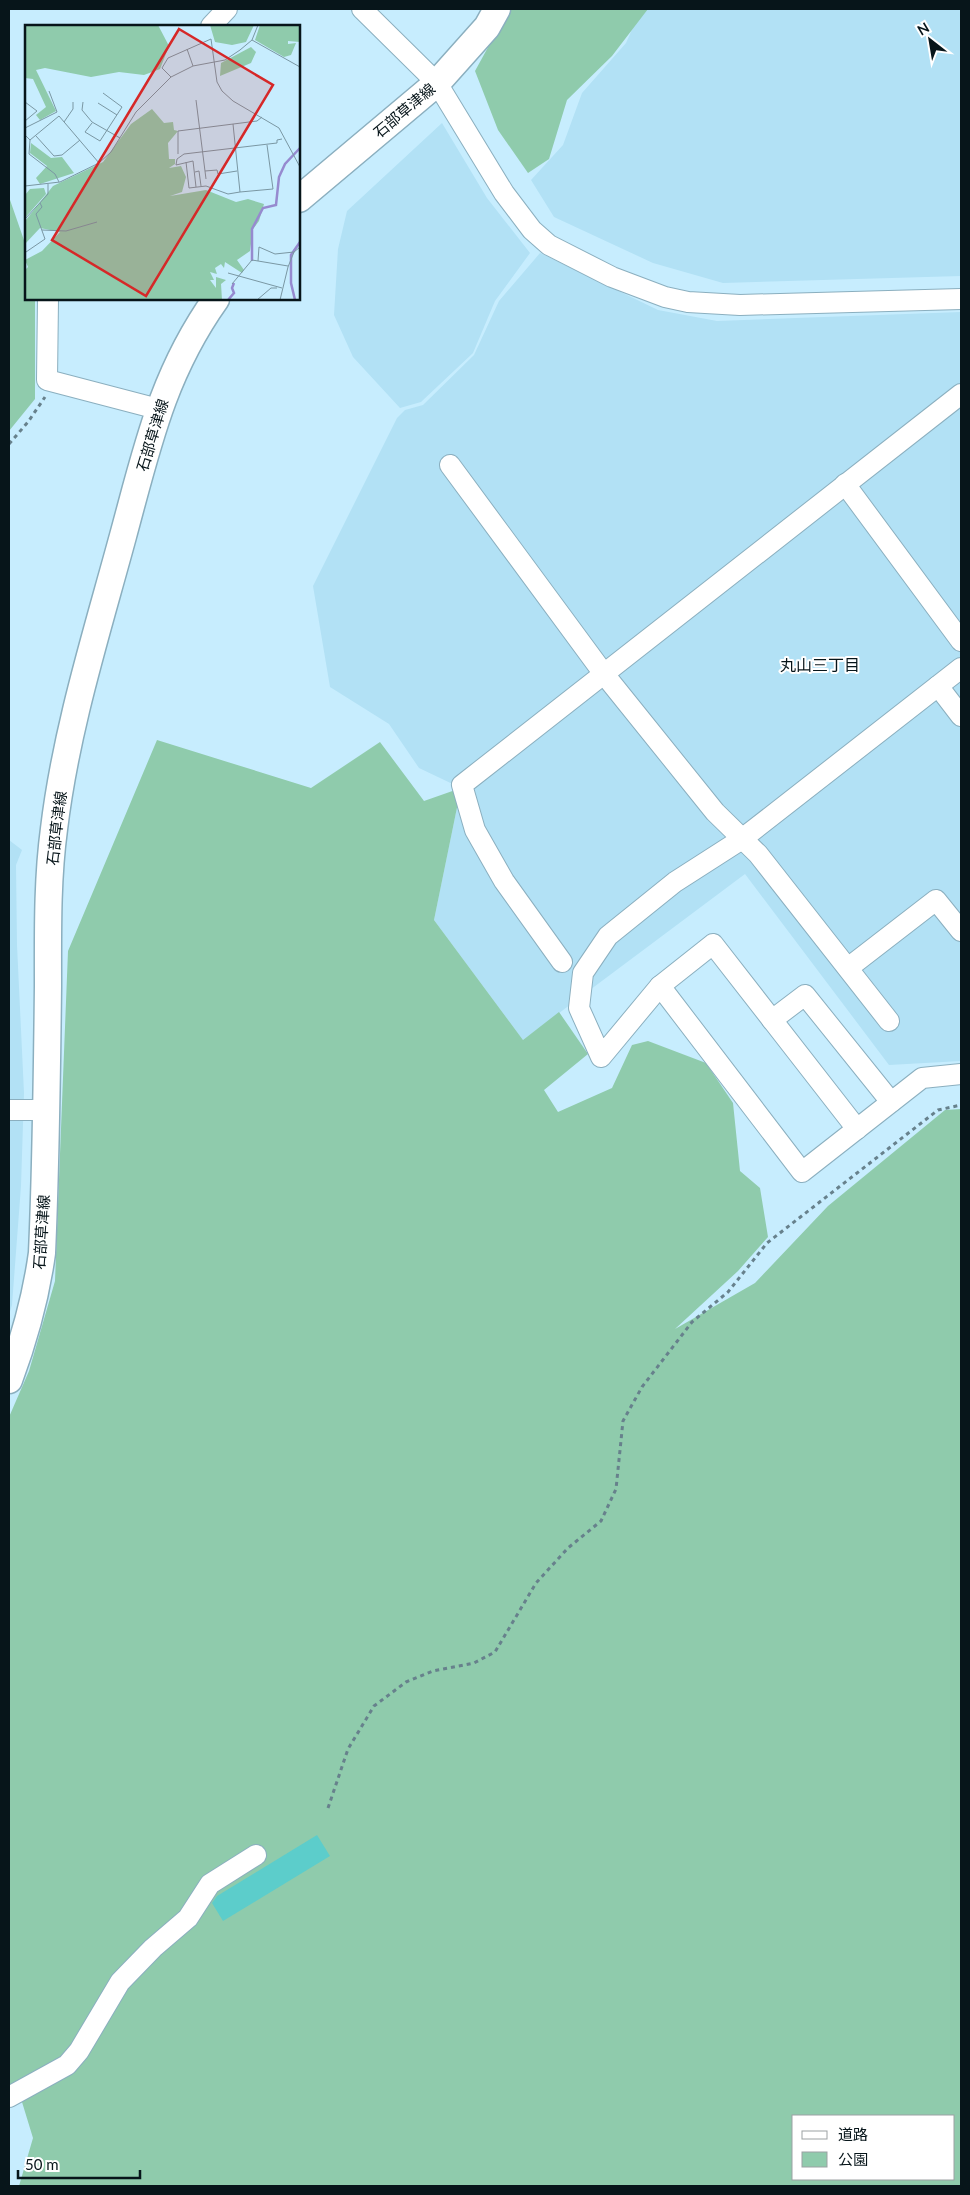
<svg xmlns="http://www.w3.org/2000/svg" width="970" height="2195" viewBox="0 0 970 2195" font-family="Lato,'Noto Sans JP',sans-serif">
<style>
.built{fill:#b2e1f5}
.green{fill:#8fcbac;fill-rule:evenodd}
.building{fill:#5ccdcb}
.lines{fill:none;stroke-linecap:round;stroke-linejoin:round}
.minor-casing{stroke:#8bafbf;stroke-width:22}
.major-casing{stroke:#8bafbf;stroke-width:29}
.path{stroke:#67818c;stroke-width:3;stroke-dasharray:4 4;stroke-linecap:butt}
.minor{stroke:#fff;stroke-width:20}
.major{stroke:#fff;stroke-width:26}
.labels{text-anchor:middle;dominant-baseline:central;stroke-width:4;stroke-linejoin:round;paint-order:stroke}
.street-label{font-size:15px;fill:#07151a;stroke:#fff}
.neighbourhood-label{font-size:16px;fill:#07151a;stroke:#fff}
.inset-river{fill:none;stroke:#968acf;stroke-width:2.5}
.inset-road{fill:none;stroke:#7a97a3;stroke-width:1}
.view{fill:#d62828;fill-opacity:0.15;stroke:#d62828;stroke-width:2.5}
.inset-edge{fill:none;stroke:#07151a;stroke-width:2.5}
</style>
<rect width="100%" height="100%" fill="#c7edfe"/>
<!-- built -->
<g class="built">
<polygon points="641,9 961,9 961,276 723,283 653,263 554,217 531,180 563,145 582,93 626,43"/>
<polygon points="442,123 487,198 530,253 495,301 473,353 421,402 400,408 353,357 334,315 338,249 347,211"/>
<polygon points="540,253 658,310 717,321 961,312 961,1061 889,1065 745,874 523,1040 434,920 461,788 419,768 389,724 330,687 313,586 397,418 405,410 423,405 474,355 499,301"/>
<polygon points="9,840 22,850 16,865 17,945 24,1093 21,1186 12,1305 9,1315"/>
</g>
<!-- green -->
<g class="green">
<polygon points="509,9 648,9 612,56 567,100 549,159 528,173 498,130 475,71"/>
<polygon points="9,197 26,246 26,299 35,299 35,399 9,431"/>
<path d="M 157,740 L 311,788 L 380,742 L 424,801 L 461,788 L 434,920 L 523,1040 L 559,1012 L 588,1054 L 544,1090 L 558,1112 L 612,1088 L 632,1045 L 648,1041 L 706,1063 L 733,1103 L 740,1171 L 760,1188 L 768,1237 L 738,1271 L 675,1329 L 755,1283 L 828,1206 L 945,1110 L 961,1109 L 961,2186 L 19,2186 L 33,2138 L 22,2102 L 9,2094 L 9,1417 L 29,1371 L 55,1281 L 68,951 ZM 794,2116 L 954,2116 L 954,2179 L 794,2179 Z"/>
</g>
<!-- building -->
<polygon class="building" points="317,1835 330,1856 223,1921 212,1903 217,1896"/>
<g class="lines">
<!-- minor casing -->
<g class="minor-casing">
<g id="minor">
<polyline points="362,9 437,83 504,193 532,230 549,245 612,277 665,297 688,302 740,305 961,299"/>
<polyline points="211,26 227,9"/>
<polyline points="48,299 47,380 158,409"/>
<polyline points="450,465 604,674 715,812 758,854 889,1021"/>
<polyline points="845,484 961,641"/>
<polyline points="938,686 961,716"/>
<polyline points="562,962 504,881 475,830 462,785 961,394"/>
<polyline points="848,968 936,900 961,931"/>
<polyline points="660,986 802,1172 922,1078 961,1074"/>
<polyline points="772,1020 805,995 891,1102"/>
<polyline points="9,1110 46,1110"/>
<polyline points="857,1129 713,944 660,986 601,1057 579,1008 583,973 608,936 675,882 742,839 961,668"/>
<polyline points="9,2097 67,2065 79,2051 120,1982 153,1948 188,1918 210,1884 256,1855"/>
</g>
</g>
<!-- major casing -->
<g class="major-casing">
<g id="major">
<polyline points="299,199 437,83 487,27 497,9"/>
<path d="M 9,1380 C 25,1337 36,1297 42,1253 C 46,1164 47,1075 48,986 C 48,934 47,881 54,829 C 66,729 97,632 123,536 C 147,448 162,375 216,299"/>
</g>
</g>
<!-- path -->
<g class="path">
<polyline points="9,444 28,422 45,397"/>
<polyline points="328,1808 348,1749 374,1706 406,1682 433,1671 474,1663 495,1652 536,1583 568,1548 601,1521 616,1489 623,1421 642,1387 692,1322 728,1292 767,1243 938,1110 961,1105"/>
</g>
<!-- minor -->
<use href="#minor" class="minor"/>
<!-- major -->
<use href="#major" class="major"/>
</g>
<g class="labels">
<!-- street labels -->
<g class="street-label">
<text transform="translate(404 110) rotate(-40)">石部草津線</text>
<text transform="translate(152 435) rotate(-73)">石部草津線</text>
<text transform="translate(56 828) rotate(-83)">石部草津線</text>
<text transform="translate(41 1232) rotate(-86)">石部草津線</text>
</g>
<!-- neighbourhood labels -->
<g class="neighbourhood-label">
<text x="820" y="664">丸山三丁目</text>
</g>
</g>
<!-- overview -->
<g transform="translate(25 25)">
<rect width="275" height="275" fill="#c7edfe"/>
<path d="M 0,0 L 133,0 L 144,21 L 135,44 L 119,50 L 94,47 L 66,52 L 20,43 L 11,45 L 31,86 L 15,95 L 11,90 L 21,82 L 8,54 L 0,53 ZM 185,0 L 229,0 L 221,17 L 207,20 L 190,17 ZM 235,0 L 275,0 L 275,17 L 263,16 L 263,19 L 271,18 L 266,30 L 259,32 L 230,15 ZM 226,22 L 231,27 L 226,38 L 195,51 L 196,38 ZM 127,84 L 139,98 L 148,97 L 149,105 L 153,106 L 143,118 L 144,134 L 150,134 L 150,139 L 144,143 L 156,141 L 161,152 L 157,167 L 145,171 L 181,165 L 211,177 L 223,174 L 239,179 L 234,196 L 228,204 L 225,226 L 212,235 L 219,245 L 217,248 L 200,237 L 199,243 L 196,239 L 190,243 L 192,249 L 185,247 L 189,255 L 185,255 L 191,263 L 191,252 L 201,255 L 196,259 L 197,275 L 0,275 L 0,245 L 3,242 L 0,235 L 17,226 L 35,207 L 15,203 L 0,219 L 0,196 L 28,161 L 78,137 L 106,99 ZM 6,118 L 26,133 L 37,132 L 49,148 L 15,159 L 11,153 L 22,141 L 5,128 ZM 19,163 L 21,169 L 0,193 L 0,170 L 5,164 Z" fill="#8fcbac"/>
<path class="inset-river" d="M 227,236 L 227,204 L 238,183 L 251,180 L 254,152 L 260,139 L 275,123M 203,275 L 209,268 L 207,263 L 209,258M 270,275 L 266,258 L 266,230 L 275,217"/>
<path class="inset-road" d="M 227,15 L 275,42M 162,24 L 168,41M 146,52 L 137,43 L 143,33 L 186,14 L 192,57 L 197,66 L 208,76 L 254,103 L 275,142M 171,75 L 181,154M 0,77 L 12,86 L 0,96M 58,77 L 57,85 L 67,97 L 95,113M 73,78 L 92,90M 39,97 L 48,84 L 48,77M 67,98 L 60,107 L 75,116 L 97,82 L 78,68M 208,99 L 215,167 L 248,164 L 242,120M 0,103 L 32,87 L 24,66M 0,110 L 5,115 L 4,129 L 30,149 L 34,157M 11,111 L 29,131 L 37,130 L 55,115M 5,115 L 34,91 L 74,138M 153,129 L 153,106 L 232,96 L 237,92M 161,137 L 164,163 L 181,161 L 203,169 L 215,167M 151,140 L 152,134 L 159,129 L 252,118 L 252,115 L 257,114M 151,140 L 168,136 L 171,162M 180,146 L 192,145 L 193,149 L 212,146M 170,147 L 174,146 L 176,161M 0,161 L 35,157 L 74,138 L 86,127 L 111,87 L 146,52 L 168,41 L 200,35 L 215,25 L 227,15 L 233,0M 0,194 L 23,169 L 23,159M 17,205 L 41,206 L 72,197M 275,226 L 275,243M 1,227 L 20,214 L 11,189 L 17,182 L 15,178M 233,236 L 234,222 L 250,229 L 269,227M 203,248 L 257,263M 207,259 L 227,235 L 263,241M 232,275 L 246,263 L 252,263M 255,275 L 263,242 L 269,227 L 275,222"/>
<path class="view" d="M 154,4 L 248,60 L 121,271 L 27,215 Z"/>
<rect width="275" height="275" class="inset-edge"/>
</g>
<!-- border -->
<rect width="970" height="2195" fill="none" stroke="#07151a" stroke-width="20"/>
<!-- legend -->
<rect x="792" y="2115" width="162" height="65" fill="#ffffff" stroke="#9ca1a3"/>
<rect x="802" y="2131" width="25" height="8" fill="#ffffff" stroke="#9ca1a3"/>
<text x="838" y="2140" font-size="15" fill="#07151a">道路</text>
<rect x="802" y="2152" width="25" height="15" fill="#8fcbac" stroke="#9ca1a3"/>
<text x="838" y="2165" font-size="15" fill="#07151a">公園</text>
<!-- north arrow -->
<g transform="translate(930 40) rotate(329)" stroke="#ffffff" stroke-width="4" paint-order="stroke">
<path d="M0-4L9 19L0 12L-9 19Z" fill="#07151a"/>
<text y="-8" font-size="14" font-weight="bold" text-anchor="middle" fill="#07151a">N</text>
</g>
<!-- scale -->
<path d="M18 2170v8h122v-8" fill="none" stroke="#07151a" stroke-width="2.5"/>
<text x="25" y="2170" font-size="15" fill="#07151a" stroke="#ffffff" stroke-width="4" paint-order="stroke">50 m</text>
</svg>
